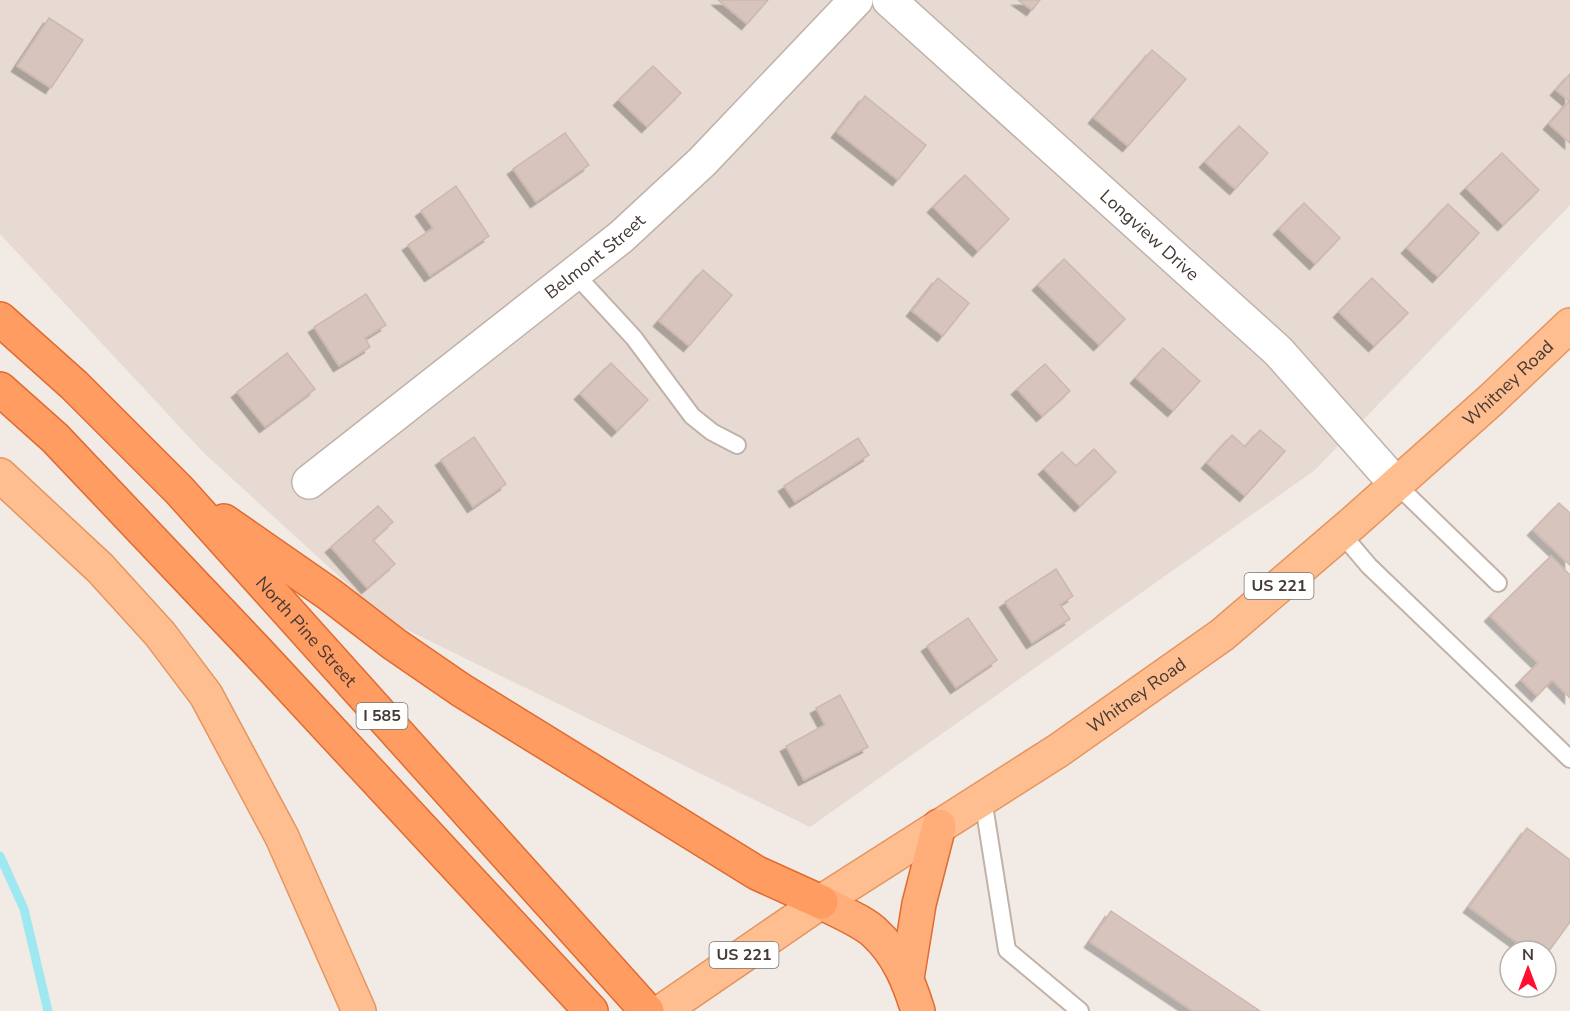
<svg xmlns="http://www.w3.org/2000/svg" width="1570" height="1011" viewBox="0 0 1570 1011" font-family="'Nunito Sans',sans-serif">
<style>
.residential{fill:#e6dad2}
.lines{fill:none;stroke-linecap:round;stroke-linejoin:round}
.stream{stroke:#9ee8f1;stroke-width:9}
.building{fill:#d7c4bc;stroke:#cfb7ac;stroke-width:1.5;filter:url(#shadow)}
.service-casing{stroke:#c1b2a9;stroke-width:20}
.minor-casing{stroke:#c1b2a9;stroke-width:36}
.primary-casing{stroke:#e6955e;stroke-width:36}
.trunk-casing{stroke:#e16b30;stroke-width:36}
.motorway-casing{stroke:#e16b30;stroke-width:36}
.service{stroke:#fff;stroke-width:16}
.minor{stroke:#fff;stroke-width:33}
.primary{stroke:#ffbe90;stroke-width:33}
.trunk{stroke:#ffad79;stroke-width:33}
.motorway{stroke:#ff9c62;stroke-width:33}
.labels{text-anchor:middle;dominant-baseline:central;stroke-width:4.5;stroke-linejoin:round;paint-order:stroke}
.shield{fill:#fff;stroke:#7c7471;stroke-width:1.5}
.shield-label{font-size:16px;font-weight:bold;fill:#443934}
.street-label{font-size:18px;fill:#443934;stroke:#fff}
</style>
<defs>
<filter id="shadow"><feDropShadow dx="-5.5" dy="5.5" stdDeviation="0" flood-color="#0004"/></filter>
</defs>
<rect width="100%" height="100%" fill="#f2eae4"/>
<!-- residential -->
<polygon class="residential" points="0,0 1570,0 1570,205 1315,470 810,827 387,620 204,453 0,234"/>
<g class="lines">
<!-- stream -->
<polyline class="stream" points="0,856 24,909 48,1011"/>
</g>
<!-- building -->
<g class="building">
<polygon points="718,0 768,0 747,24"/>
<polygon points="1018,0 1040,0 1032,10"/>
<polygon points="49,18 83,40 51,88 17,66"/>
<polygon points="1152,50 1186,79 1128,146 1094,118"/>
<polygon points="653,66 681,93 647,127 619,100"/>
<polygon points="1570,74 1570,143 1549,124 1569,101 1556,90"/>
<polygon points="865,96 926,145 898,180 837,132"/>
<polygon points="1239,126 1268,153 1235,189 1205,162"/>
<polygon points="565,133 589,165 536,202 513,169"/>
<polygon points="1502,153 1539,190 1503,225 1466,188"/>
<polygon points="965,175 1009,219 978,251 933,207"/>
<polygon points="456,186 489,236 430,276 408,245 433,228 421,211"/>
<polygon points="1304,203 1340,238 1315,264 1279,229"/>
<polygon points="1448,204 1479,233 1438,277 1407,248"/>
<polygon points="1064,259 1125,319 1099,345 1038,285"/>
<polygon points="703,270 732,295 689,346 659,321"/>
<polygon points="938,278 969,303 943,336 912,311"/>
<polygon points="1372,278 1408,313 1374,346 1339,312"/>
<polygon points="366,294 386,325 365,338 370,347 339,366 314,327"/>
<polygon points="1163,348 1200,381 1173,411 1136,378"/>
<polygon points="287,353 315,389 265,427 237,392"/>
<polygon points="611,363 648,400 617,431 580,394"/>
<polygon points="1045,364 1070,391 1042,416 1017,389"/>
<polygon points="1260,430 1285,451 1245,496 1207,463 1232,435 1245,447"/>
<polygon points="474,437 506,484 473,507 441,460"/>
<polygon points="858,438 869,455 795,502 784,486"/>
<polygon points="1094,449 1116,472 1080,506 1044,469 1062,452 1076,466"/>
<polygon points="1559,503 1570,513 1570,565 1533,530"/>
<polygon points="378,506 393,522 373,540 395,564 367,588 331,547"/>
<polygon points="1551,556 1570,575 1570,698 1552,680 1537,696 1521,680 1538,663 1490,616"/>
<polygon points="1056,569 1073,596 1060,605 1070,619 1032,643 1005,602"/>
<polygon points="968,618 997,660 956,688 927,646"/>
<polygon points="840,695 868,747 804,780 786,746 825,725 816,708"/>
<polygon points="1527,828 1570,860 1570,922 1546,955 1546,951 1529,951 1469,907"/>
<polygon points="1111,911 1260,1011 1193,1011 1090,942"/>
</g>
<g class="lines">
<!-- service casing -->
<g class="service-casing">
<g id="service">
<polyline points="575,274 634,338 692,416 712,432 737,445"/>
<polyline points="1396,484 1498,583"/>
<polyline points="1341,533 1369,566 1570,759"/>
<polyline points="983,799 1007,950 1080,1011"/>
</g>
</g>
<!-- minor casing -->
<g class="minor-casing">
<g id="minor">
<path id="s1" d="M 889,0 L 1278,351 L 1396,484"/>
<path id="s2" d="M 309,482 L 621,237 L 702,162 L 856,0"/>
</g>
</g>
<!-- primary casing -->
<g class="primary-casing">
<g id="primary">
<polyline points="0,475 100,568 160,634 206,695 282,837 359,1011"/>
<path id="s3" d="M 662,1011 L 821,902 L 1059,750 L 1222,635 L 1354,522 L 1492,399 L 1570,325"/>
</g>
</g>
<!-- trunk casing -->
<g class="trunk-casing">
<g id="trunk">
<path d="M 821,902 C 837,911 863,921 875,933 C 898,954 909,982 918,1011"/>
<polyline points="907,978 919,904 939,826"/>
</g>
</g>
<!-- motorway casing -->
<g class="motorway-casing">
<g id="motorway">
<path id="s4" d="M 0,319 L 74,385 L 179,490 L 647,1011"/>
<polyline points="0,389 55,438 256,650 591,1011"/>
<polyline points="224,521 329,594 394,644 461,690 757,873 821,902"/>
</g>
</g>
<!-- service -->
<use href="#service" class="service"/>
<!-- minor -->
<use href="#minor" class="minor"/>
<!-- primary -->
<use href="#primary" class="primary"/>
<!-- trunk -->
<use href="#trunk" class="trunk"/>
<!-- motorway -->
<use href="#motorway" class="motorway"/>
</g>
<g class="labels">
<!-- shield labels -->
<g class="shield">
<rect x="1244.5" y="573" width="69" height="26" rx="4.5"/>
<rect x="356.5" y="703" width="51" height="26" rx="4.5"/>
<rect x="709.5" y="942" width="69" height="26" rx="4.5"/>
</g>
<g class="shield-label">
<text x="1279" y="586">US 221</text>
<text x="382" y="716">I 585</text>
<text x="744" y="955">US 221</text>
</g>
<!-- street labels -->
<g class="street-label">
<text stroke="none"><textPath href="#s1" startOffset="351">Longview Drive</textPath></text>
<text stroke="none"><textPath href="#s2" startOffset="364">Belmont Street</textPath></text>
<text stroke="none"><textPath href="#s3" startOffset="1056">Whitney Road</textPath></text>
<text stroke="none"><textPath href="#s4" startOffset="438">North Pine Street</textPath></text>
<text stroke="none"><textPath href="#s3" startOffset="570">Whitney Road</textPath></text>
</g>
</g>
<!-- north arrow -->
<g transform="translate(1528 969)"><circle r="28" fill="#ffffff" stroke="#b4b0ae" stroke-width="1.5"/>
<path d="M0-4.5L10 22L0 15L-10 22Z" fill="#ff0e32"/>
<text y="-9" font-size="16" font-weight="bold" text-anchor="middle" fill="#443934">N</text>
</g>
</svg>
